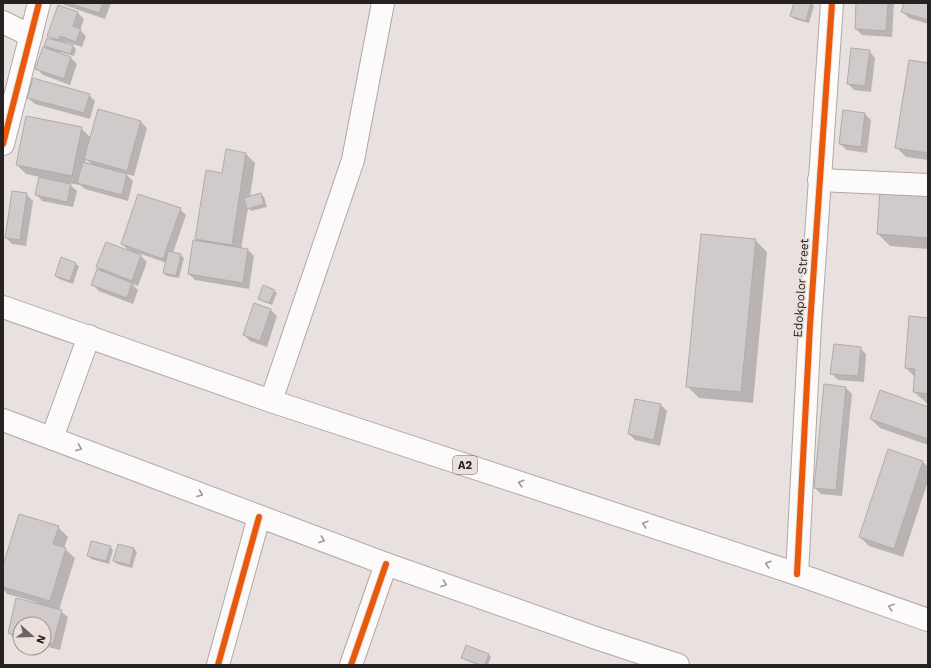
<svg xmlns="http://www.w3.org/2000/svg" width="931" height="668" viewBox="0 0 931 668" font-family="'Work Sans',sans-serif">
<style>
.shadow{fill:#0003;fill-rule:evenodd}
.building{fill:#d0cbca;stroke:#b0acab}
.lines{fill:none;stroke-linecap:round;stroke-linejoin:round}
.minor-casing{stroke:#aea9a8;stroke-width:24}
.highway-casing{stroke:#aea9a8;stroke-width:24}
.minor{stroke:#fcfafa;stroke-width:22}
.highway{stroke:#fcfafa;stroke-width:22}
.cycleway-casing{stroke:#ebe0dc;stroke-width:8}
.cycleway{stroke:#e8590c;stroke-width:6}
.oneway{stroke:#9c9998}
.labels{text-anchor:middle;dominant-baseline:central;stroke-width:3.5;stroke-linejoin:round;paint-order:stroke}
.shield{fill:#ebe0dc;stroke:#615b59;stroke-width:1}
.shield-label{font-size:11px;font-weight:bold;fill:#262221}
.street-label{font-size:12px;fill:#262221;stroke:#ebe0dc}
</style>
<rect width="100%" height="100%" fill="#e8e1e0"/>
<!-- shadow -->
<g class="shadow">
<polygon points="62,3 111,3 105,19 64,5"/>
<polygon points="795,3 812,3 814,6 809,23 794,19 791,16"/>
<polygon points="857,3 894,3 892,37 862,35 856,29"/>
<polygon points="905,3 928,3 928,24 909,18 903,12"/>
<polygon points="58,6 78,13 84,19 80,30 86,36 82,47 66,42 66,44 73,46 76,49 74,56 60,52 60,54 71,58 77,64 70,85 43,75 37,69 50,50 45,46 53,40 48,35"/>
<polygon points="869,51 875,58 871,92 854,90 848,84"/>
<polygon points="928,64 928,160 906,157 896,147"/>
<polygon points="89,95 95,101 90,119 35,104 28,98"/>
<polygon points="865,114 871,120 867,153 847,150 840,144"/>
<path d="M 141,122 L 147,128 L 134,176 L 126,174 L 133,181 L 128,201 L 85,189 L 80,185 L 68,183 L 77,191 L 73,207 L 42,201 L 36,194 L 40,177 L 26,174 L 17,165 L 81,128 L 91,138 ZM 86,159 L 92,165 L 85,163 Z"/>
<polygon points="246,154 255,163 250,197 261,194 264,197 267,207 251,211 248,208 241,249 248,250 254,256 249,289 195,280 189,274 200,243 196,239 223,174"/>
<polygon points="26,194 33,201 26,246 12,244 6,238"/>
<polygon points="928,195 928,249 890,246 878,234"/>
<polygon points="180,209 186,215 173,253 181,255 184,258 179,278 167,276 164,273 167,263 138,253 147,262 138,286 132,284 138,290 133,304 99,291 92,284 102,272 97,267 130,252 122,244"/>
<polygon points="755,240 767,252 753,403 699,398 687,386"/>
<polygon points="61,259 76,264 79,266 73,284 59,279 56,276"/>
<polygon points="274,291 277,293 272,305 262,301 259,298"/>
<polygon points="255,304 271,310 277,316 267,347 250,341 244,335"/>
<polygon points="928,319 928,404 914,392 916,378 906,368"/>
<polygon points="860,348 866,354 864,382 838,380 831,373"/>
<polygon points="846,388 852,394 842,496 821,494 815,488"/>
<polygon points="636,400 661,405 667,411 660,446 635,440 629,434"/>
<polygon points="928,408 928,445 880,428 871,419"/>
<polygon points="922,461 928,467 928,481 903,557 869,546 860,537"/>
<polygon points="58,527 68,537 64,548 75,558 59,610 68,617 60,650 44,646 44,624 20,624 20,640 15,639 9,633 36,602 7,594 3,589 3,569"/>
<polygon points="110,547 113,550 109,564 91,559 89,556"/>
<polygon points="134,549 137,552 132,568 117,564 114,561"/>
<polygon points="488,654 491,657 488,665 478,665 465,660 462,657"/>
</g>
<!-- building -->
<g class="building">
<polygon points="68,3 103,3 99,13"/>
<polygon points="794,3 811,3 806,21 790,16"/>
<polygon points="856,3 888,3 886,31 855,29"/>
<polygon points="904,3 928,3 928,20 901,12"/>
<polygon points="58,5 78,12 73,26 81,29 76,42 60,36 59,40 47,36"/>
<polygon points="47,38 73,45 71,54 44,46"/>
<polygon points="43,47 71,57 64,79 35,69"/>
<polygon points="851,48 870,50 865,86 847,84"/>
<polygon points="909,60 928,63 928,153 895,148"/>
<polygon points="33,78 90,94 84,113 27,98"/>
<polygon points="98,109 141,121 127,171 84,159"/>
<polygon points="843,110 865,113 861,147 839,144"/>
<polygon points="26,116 82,127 72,176 16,165"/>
<polygon points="226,149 246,153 232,245 195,239 206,170 222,173"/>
<polygon points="83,162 127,174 122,195 77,183"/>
<polygon points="39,177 71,184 67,202 35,195"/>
<polygon points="880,190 928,194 928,238 877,234"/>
<polygon points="12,191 27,193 20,240 5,238"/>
<polygon points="261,193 264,204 247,209 244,198"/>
<polygon points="138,194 181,208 163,259 121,244"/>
<polygon points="701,234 756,239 741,392 686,387"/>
<polygon points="193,240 248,249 243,283 188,274"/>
<polygon points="106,242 141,255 132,281 96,267"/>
<polygon points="168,251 181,254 176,276 163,273"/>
<polygon points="61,257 76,263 70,281 55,276"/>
<polygon points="97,269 132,283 127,298 91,285"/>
<polygon points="263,285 275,290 269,303 258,299"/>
<polygon points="254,303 271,309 260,341 243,335"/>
<polygon points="909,316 928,318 928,394 913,392 915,369 905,368"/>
<polygon points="834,344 861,347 858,376 830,374"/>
<polygon points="824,384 846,387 836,490 814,488"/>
<polygon points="880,390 928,407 928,439 870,419"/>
<polygon points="635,399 661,404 654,440 628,434"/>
<polygon points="888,449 923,461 894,549 859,537"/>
<polygon points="19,514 59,526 53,544 66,548 50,601 3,587 3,565"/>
<polygon points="91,541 111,546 106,561 87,556"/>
<polygon points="118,544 134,548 130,565 113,561"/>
<polygon points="16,598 62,610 53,644 44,642 44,624 20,624 20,636 8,633"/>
<polygon points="466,645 489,654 485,665 481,665 461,658"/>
</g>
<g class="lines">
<!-- minor casing -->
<g class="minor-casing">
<g id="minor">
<polyline points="3,22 31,36"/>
<polyline points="3,144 39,3"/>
<polyline points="819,180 928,185"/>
<polyline points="271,401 353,160 383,3"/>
<polyline points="797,574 810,325 832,3"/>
<polyline points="218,665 259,517"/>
<polyline points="351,665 386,564"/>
</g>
</g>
<!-- highway casing -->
<g class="highway-casing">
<g id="highway">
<polyline points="3,307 271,401 797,574 928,620"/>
<polyline points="3,420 386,564 593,637 678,665"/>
<polyline points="52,438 89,336"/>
</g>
</g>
<!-- minor -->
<use href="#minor" class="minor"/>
<!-- highway -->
<use href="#highway" class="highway"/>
<!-- cycleway casing -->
<g class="cycleway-casing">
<g id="cycleway">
<polyline points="3,144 39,3"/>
<polyline points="797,574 810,325 832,3"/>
<polyline points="218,665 259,517"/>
<polyline points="351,665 386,564"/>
</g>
</g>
<!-- cycleway -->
<use href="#cycleway" class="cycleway"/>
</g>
<!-- one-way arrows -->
<defs><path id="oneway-chevron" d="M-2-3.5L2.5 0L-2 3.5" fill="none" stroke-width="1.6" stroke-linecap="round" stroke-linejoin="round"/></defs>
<g class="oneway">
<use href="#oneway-chevron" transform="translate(79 448) rotate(21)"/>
<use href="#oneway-chevron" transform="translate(521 483) rotate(-162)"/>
<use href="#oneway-chevron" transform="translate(200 494) rotate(21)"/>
<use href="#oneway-chevron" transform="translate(645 524) rotate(-162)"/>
<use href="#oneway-chevron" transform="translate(322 540) rotate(20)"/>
<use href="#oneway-chevron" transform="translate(768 564) rotate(-162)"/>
<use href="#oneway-chevron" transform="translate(444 584) rotate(20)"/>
<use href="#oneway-chevron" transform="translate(891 607) rotate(-161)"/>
</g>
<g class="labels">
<!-- shield labels -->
<rect class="shield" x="453" y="456" width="24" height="18" rx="3"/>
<g class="shield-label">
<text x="465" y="465">A2</text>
</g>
<!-- street labels -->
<g class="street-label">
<text transform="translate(801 288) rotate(-86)">Edokpolor Street</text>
</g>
</g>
<!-- border -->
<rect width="931" height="668" fill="none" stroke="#262221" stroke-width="8"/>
<!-- north arrow -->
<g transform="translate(32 636) rotate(110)"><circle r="19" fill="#ebe0dc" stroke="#9c9491"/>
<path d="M0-3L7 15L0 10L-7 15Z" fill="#6a6564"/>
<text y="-6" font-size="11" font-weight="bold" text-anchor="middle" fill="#262221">N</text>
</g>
</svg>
